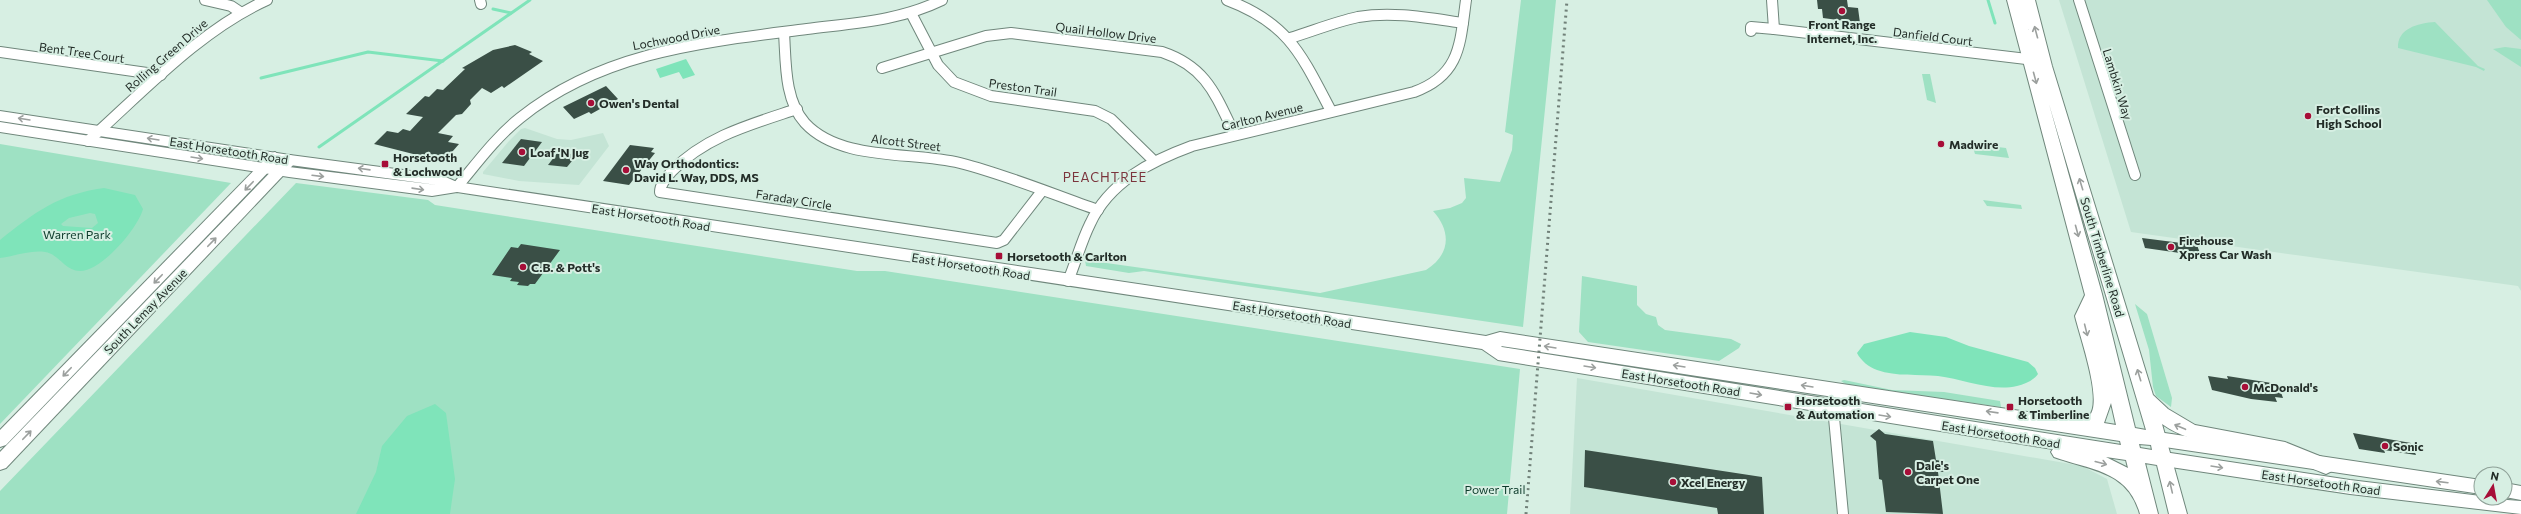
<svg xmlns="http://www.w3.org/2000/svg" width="2521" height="514" viewBox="0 0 2521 514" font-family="Commissioner,sans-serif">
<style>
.built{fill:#c4e4d5}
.green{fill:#9ee1c3}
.water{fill:#7fe4ba;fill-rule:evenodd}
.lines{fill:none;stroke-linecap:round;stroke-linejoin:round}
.stream{stroke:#7fe4ba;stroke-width:3}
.building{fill:#3a4f46}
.street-casing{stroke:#70877c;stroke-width:12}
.secondary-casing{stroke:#70877c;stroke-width:2}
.primary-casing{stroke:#70877c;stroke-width:2}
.street{stroke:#fff;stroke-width:10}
.secondary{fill:#fff;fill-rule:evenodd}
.primary{fill:#fff;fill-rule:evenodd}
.rail{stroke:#718179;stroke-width:3;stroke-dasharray:2 4;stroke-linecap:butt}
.oneway{stroke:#9ca09e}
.poi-dot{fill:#a70e38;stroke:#d7efe3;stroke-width:1.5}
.labels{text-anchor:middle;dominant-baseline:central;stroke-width:4;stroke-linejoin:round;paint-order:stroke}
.poi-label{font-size:12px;font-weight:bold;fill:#232d28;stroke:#d7efe3;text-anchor:start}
.street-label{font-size:12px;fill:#232d28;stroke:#d7efe3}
.park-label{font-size:12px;fill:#0d3b2b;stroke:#d7efe3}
.neighbourhood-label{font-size:13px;letter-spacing:1px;fill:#7b343c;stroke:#d7efe3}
</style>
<rect width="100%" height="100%" fill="#d7efe3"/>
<!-- built -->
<g class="built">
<polygon points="2059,0 2521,0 2521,291 2518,286 2131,232"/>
<polygon points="525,128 557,139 571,140 603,133 609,146 579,185 519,181 483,174 483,172 509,141 521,129"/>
<polygon points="1577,378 2082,466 2107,479 2117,514 1570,514"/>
</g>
<!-- green -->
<g class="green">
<path d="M 1521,0 L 1556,0 L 1523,327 L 1144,271 L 1129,273 L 1086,266 L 1085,260 L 1320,293 L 1426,270 C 1450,255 1452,232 1433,211 L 1450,208 L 1462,203 L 1466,198 L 1464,178 L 1500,182 L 1512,150 L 1513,135 L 1505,132 Z"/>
<polygon points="2487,0 2521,0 2521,40 2506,27"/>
<path d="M 2435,22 L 2478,66 L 2485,69 L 2484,71 L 2476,67 L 2398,48 C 2397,28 2419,23 2435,22 Z"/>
<polygon points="2505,47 2521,49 2521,67 2493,49"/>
<polygon points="1922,74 1930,74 1936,103 1927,100"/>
<polygon points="0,144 231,183 0,424"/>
<polygon points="1972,144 2006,148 2009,158 1975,154"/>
<polygon points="296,183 428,200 435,205 857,271 885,271 1520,369 1507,514 0,514 0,491"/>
<polygon points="1983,200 2021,205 2022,209 1987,206"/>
<polygon points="1582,276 1637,286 1637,305 1646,314 1656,317 1658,325 1665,330 1731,339 1741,344 1739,348 1719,361 1588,342 1579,332"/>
<polygon points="2135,304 2147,314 2172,398 2171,407 2156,396 2153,387 2149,350"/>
<polygon points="1844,380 1892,390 1944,392 2000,401 2001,407 1847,385 1841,381"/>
</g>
<!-- water -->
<g class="water">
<polygon points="686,59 695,75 683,79 679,72 660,78 656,69"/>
<path d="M 104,188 L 135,195 L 143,209 C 138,228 102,271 80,271 C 65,271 59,254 45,252 C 30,250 16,256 0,258 L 0,240 C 35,212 59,194 104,188 ZM 90,213 L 95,214 L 98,223 L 92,228 L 63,226 L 61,224 L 69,218 Z"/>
<path d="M 1910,332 L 1946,337 L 1969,346 L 2028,362 L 2035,368 L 2038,374 C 2033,381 2025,384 2017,386 C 1992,392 1963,379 1938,376 C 1918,374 1897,377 1877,370 C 1869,367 1861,361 1857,353 L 1864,344 Z"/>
<polygon points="435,404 446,413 455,479 450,514 356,514 376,472 382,446 407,416"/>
</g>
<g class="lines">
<!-- stream -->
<g class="stream">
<polyline points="1988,0 1995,23"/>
<polyline points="493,9 511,13"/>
<polyline points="261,78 368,52 443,61"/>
<polyline points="319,147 530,0"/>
</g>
</g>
<!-- building -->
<g class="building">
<polygon points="1817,0 1847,0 1848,7 1858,8 1860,23 1823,18 1822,9 1818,9"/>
<polygon points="515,45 532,52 529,54 543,61 504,88 502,86 491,93 482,88 470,100 471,104 462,114 456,115 438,133 453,136 448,142 459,144 446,159 425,157 374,144 387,131 398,133 403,129 410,131 423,117 406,114 425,96 429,97 437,89 443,90 465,69 462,68 493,50"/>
<polygon points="606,86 618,99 591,114 589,112 574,119 563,107"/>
<polygon points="521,139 542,142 524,166 502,163"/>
<polygon points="630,145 654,148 651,152 655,153 629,185 603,181"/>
<polygon points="558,152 577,155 567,167 548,165"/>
<polygon points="2142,238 2197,245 2201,256 2145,248"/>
<polygon points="521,244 560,250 535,284 530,284 528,286 517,285 519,282 510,281 512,278 492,275 511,247 518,248"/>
<polygon points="2208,376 2228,379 2227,376 2278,384 2283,398 2275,397 2277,402 2251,399 2212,390"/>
<polygon points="1879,429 1885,434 1933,441 1936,460 1942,461 1944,472 1938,472 1943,514 1886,512 1882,480 1879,479 1876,441 1870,436"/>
<polygon points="2353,433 2411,443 2416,455 2384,450 2385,453 2359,449"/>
<polygon points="1585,450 1762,477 1764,514 1718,514 1717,508 1584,487"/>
</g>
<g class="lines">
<!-- street casing -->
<g class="street-casing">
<g id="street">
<polyline points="205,0 231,6 240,12"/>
<polyline points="480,0 481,4"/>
<path d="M 1227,0 C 1289,23 1302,56 1331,111"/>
<polyline points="1772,0 1774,29"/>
<polyline points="2079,0 2135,175"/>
<polyline points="911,13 938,65 954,82 991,96 1095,111 1111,119 1154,161"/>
<polyline points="1751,31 1751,27 1774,29 2035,60"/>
<path d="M 784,33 C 786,61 784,100 805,123 C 841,162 913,151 960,163 C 1007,175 1052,194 1098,210"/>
<path d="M 1290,38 C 1313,31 1335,22 1358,17 C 1393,11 1428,18 1463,23"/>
<polyline points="0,52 161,75"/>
<path d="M 882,68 L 986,36 L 1011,33 L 1162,52 C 1207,67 1216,96 1235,135"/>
<path d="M 797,109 C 752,124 706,136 672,171 C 667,177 660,184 660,192 L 997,243 L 1004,240 L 1042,191"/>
<path d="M 88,141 C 143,92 200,30 267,0"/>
<path d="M 457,187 C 477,163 496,137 520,118 C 603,51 706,42 807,29 C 854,23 899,21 942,0"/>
<path d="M 1068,281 C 1076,262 1081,242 1090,224 C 1109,182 1151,161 1192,146 L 1414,92 C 1461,75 1460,43 1466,0"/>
<polyline points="1833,407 1843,514"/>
</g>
</g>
<!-- secondary casing -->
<g class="secondary-casing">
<g id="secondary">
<polygon points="275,152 282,157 280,160 6,445 0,447 0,430 270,154"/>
<polygon points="290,155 295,157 297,160 295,163 6,468 0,470 0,452 285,157"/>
<polygon points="2158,432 2481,480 2481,494 2158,446 2152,444 2150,439 2152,434"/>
<polygon points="2164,452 2350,480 2481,496 2481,498 2521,501 2521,514 2350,494 2164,466 2158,464 2156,459 2158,454"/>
<polygon points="2505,483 2521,486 2521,500 2505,497"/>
</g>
</g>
<!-- primary casing -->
<g class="primary-casing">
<path id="primary" d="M 2007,0 L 2021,0 L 2029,30 L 2021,0 L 2035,0 L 2052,66 L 2153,395 L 2168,409 L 2195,425 L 2285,442 L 2332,461 L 2335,466 L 2332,471 L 2326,474 C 2310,468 2296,460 2280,456 C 2241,447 2196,448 2162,424 L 2187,514 L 2169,514 L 2157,465 L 2145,463 L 2158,514 L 2140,514 C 2128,470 2090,470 2054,457 L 2051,452 L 2053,449 L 1498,360 L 1482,349 L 457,192 L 432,196 L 289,177 L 0,132 L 0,122 L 289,167 L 437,185 L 290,165 L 0,121 L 0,111 L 290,155 L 441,175 L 457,182 L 1486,336 L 1500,332 L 2073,419 L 2089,416 C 2104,403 2079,334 2075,316 L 2085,295 ZM 2049,104 L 2146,430 L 2135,428 L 2102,294 ZM 1501,346 L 2120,441 L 2121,445 L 1502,347 ZM 2111,403 L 2116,425 L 2104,423 ZM 2139,444 L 2151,445 L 2152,450 L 2140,448 ZM 2106,457 L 2126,460 L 2128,468 Z"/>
</g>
<!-- street -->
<use href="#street" class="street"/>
<!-- secondary -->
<use href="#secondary" class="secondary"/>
<!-- primary -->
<use href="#primary" class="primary"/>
<!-- rail -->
<polyline class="rail" points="1526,514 1567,0"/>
</g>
<!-- one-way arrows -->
<defs><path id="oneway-shaft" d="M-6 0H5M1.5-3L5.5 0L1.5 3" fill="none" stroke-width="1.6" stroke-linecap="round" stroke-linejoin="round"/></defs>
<g class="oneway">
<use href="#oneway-shaft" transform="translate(2036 32) rotate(-105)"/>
<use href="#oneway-shaft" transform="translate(2035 78) rotate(75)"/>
<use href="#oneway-shaft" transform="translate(24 119) rotate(-171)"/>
<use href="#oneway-shaft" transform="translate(153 139) rotate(-171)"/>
<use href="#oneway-shaft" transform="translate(197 158) rotate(9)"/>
<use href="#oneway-shaft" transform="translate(364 169) rotate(-172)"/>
<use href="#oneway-shaft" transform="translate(318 176) rotate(7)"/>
<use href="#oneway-shaft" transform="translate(2081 184) rotate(-107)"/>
<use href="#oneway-shaft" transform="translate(249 186) rotate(134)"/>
<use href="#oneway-shaft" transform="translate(418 189) rotate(8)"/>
<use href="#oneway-shaft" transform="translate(2077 231) rotate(75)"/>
<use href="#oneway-shaft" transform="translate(212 242) rotate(-46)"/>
<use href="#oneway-shaft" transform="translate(158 279) rotate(134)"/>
<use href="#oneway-shaft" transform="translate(2086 330) rotate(76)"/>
<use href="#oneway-shaft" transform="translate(1550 347) rotate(-171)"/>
<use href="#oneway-shaft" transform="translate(1679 366) rotate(-171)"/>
<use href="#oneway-shaft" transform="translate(1590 367) rotate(9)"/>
<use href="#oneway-shaft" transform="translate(67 372) rotate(134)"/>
<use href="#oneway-shaft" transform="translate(2139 375) rotate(-107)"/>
<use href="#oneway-shaft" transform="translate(1807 386) rotate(-171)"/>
<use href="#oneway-shaft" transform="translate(1756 394) rotate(10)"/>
<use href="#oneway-shaft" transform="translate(1992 412) rotate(-172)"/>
<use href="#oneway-shaft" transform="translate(1885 416) rotate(9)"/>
<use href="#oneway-shaft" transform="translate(2180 427) rotate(-157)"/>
<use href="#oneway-shaft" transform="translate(27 435) rotate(-46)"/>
<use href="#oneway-shaft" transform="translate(2101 463) rotate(15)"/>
<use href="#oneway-shaft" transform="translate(2217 467) rotate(9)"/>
<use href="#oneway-shaft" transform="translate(2442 482) rotate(-173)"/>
<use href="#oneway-shaft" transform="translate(2171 487) rotate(-103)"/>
</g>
<!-- markers -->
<g class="poi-dot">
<circle cx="1842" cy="11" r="4"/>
<circle cx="591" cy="103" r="4"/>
<circle cx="2308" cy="116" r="4"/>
<circle cx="1941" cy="144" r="4"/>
<circle cx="522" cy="152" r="4"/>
<rect x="381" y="160" width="8" height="8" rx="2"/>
<circle cx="626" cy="170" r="4"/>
<circle cx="2171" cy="247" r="4"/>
<rect x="995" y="252" width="8" height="8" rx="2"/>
<circle cx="523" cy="267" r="4"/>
<circle cx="2245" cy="387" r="4"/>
<rect x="1784" y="403" width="8" height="8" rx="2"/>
<rect x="2006" y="403" width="8" height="8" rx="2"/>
<circle cx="2385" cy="446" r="4"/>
<circle cx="1908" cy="472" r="4"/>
<circle cx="1673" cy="482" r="4"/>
</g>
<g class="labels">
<!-- poi labels -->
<g class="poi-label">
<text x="1842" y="24" text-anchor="middle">Front Range<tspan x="1842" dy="14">Internet, Inc.</tspan></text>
<text x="599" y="103">Owen's Dental</text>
<text x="2316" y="109">Fort Collins<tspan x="2316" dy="14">High School</tspan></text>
<text x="1949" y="144">Madwire</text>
<text x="530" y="152">Loaf 'N Jug</text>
<text x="393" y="157">Horsetooth<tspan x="393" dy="14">&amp; Lochwood</tspan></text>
<text x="634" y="163">Way Orthodontics:<tspan x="634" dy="14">David L. Way, DDS, MS</tspan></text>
<text x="2179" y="240">Firehouse<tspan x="2179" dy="14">Xpress Car Wash</tspan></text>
<text x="1007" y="256">Horsetooth &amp; Carlton</text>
<text x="531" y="267">C.B. &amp; Pott's</text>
<text x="2253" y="387">McDonald's</text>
<text x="1796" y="400">Horsetooth<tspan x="1796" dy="14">&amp; Automation</tspan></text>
<text x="2018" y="400">Horsetooth<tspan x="2018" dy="14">&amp; Timberline</tspan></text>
<text x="2393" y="446">Sonic</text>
<text x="1916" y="465">Dale's<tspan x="1916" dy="14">Carpet One</tspan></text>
<text x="1681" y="482">Xcel Energy</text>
</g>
<!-- street labels -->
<g class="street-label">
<text transform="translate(1106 32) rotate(7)">Quail Hollow Drive</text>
<text transform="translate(1933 36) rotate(7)">Danfield Court</text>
<text transform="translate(676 37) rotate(-11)">Lochwood Drive</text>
<text transform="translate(82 52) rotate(8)">Bent Tree Court</text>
<text transform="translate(166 55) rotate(-41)">Rolling Green Drive</text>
<text transform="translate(2118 84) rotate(73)">Lambkin Way</text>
<text transform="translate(1023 87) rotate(8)">Preston Trail</text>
<text transform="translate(1262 116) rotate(-14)">Carlton Avenue</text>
<text transform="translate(906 142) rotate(7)">Alcott Street</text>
<text transform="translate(229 150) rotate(9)">East Horsetooth Road</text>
<text transform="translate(794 199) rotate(9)">Faraday Circle</text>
<text transform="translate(651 217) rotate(9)">East Horsetooth Road</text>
<text transform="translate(2103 257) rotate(73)">South Timberline Road</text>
<text transform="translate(971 266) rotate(9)">East Horsetooth Road</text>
<text transform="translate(145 311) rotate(-46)">South Lemay Avenue</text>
<text transform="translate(1292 314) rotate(9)">East Horsetooth Road</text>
<text transform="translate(1681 382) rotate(9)">East Horsetooth Road</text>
<text transform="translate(2001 434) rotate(9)">East Horsetooth Road</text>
<text transform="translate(2321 482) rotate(8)">East Horsetooth Road</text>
</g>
<!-- park labels -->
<g class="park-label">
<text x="77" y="234">Warren Park</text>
<text x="1495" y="489">Power Trail</text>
</g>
<!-- neighbourhood labels -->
<g class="neighbourhood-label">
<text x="1105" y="177">PEACHTREE</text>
</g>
</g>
<!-- north arrow -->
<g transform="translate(2493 486) rotate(11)"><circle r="19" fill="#d7efe3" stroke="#8fa198"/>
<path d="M0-3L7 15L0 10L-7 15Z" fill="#a70e38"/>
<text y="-6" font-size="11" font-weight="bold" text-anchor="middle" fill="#232d28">N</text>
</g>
</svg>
